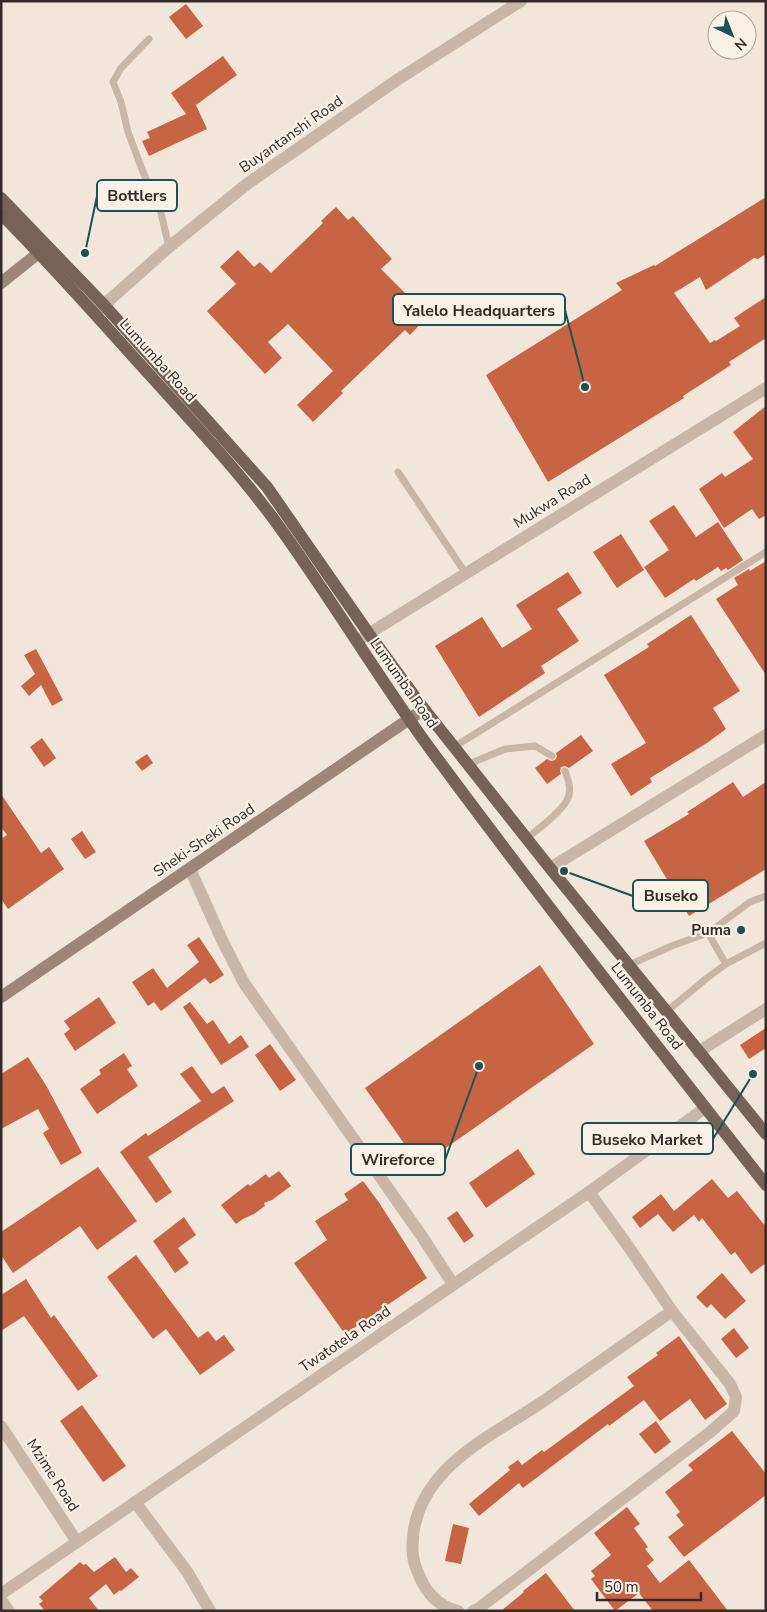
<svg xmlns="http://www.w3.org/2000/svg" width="767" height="1612" viewBox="0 0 767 1612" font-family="'Nunito Sans',sans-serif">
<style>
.building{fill:#c66443}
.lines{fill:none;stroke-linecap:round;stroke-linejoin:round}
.lane{stroke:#c9b6a6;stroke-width:7}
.street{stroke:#c9b6a6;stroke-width:12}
.secondary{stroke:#9d8577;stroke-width:12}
.primary{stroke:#776258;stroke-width:12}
.poi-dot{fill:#1c5256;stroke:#f9f0e6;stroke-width:2}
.labels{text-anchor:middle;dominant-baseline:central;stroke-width:4.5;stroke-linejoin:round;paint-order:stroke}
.street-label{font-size:15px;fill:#352b27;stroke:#f9f0e6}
.poi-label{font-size:15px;font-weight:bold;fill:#352b27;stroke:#f9f0e6;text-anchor:end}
.leader{fill:none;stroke:#1c5256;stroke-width:2}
.callout-dot{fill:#1c5256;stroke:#f9f0e6;stroke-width:2}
.callout{fill:#f9f0e6;stroke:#1c5256;stroke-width:2}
.callout-label{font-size:16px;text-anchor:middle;font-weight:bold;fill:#352b27}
</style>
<rect width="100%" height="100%" fill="#f1e6d9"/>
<!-- building -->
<g class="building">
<polygon points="186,4 203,26 186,39 169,17"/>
<polygon points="223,56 237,75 196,105 207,129 149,156 142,141 150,138 147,132 186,114 171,93"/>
<polygon points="766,197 766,254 758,259 754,258 706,290 700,277 674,293 710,343 715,340 716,341 740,326 734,318 766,297 766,338 729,362 731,365 683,396 684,398 548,482 486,375 622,290 616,283 654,265 655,266"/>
<polygon points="336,207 348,220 353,216 392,259 381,269 428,316 410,335 405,330 341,391 343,393 313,422 297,405 333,371 288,324 268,342 282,358 265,374 207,311 236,284 220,267 238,250 254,267 260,262 271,273 323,223 321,221"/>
<polygon points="766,406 766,515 759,519 752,509 724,528 699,489 722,473 725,477 753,459 733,432"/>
<polygon points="674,505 696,537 718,522 743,560 728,570 726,568 721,571 718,567 696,581 694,579 665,598 644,567 669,550 649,521"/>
<polygon points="621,534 644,570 617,588 593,552"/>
<polygon points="766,561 766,675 716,599 738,585 734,578 749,569 750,571"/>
<polygon points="568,572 582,593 557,609 579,641 541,666 545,673 479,717 435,646 482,617 502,648 532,629 516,605"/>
<polygon points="691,615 740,691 713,708 726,729 707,743 650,778 652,782 631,796 611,764 646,743 604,675 649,647 647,644"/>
<polygon points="36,649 63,700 52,706 41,685 29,696 21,686 35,674 24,655"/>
<polygon points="581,735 593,751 569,768 565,766 561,767 560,771 561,774 547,784 535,768 547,759 551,761 555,760 557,757 556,753"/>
<polygon points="42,738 56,758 44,767 30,747"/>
<polygon points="147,754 153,763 142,771 135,762"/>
<polygon points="733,782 743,797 766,782 766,869 689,916 644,841 689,814 687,812"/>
<polygon points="1,794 41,853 49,847 64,869 8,909 1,899 1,839 7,835 1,827"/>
<polygon points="82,831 96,852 85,859 71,839"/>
<polygon points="199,937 224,975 210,984 205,978 161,1011 154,1002 148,1006 132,982 153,968 167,988 199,962 187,945"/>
<polygon points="540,965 594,1044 420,1166 365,1088"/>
<polygon points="99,997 116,1023 75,1051 64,1034 70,1029 64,1021"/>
<polygon points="190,1002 207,1024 213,1020 229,1044 241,1035 249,1047 221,1065 183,1007"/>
<polygon points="766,1028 766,1048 749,1059 740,1045"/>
<polygon points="270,1044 296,1080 280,1091 255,1055"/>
<polygon points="124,1053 132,1066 127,1069 138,1086 97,1114 80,1089 101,1074 99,1070"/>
<polygon points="28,1057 47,1087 82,1153 61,1165 43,1133 49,1129 38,1109 1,1129 1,1074"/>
<polygon points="192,1066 212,1094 224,1086 234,1101 148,1157 172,1192 156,1203 120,1152 146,1133 148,1136 201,1101 180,1074"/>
<polygon points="518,1149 535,1174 486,1208 469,1183"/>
<polygon points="98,1167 137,1221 97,1250 80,1226 13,1273 1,1255 1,1232"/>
<polygon points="279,1171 291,1186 272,1200 264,1203 265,1206 254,1214 243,1219 236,1224 221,1205 248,1184 250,1186 266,1174 269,1178"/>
<polygon points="712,1179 728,1198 737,1191 766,1227 766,1263 751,1274 735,1252 731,1255 702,1218 699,1222 694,1215 673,1232 658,1214 640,1228 632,1217 661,1194 674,1211"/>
<polygon points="363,1181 380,1204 427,1278 345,1334 294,1263 327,1240 315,1221 348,1200 344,1194"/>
<polygon points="457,1211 474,1236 464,1243 447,1218"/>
<polygon points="184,1217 196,1235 178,1248 189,1263 175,1273 153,1241"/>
<polygon points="136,1255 198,1338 208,1331 216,1341 224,1335 235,1350 200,1375 166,1329 153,1339 107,1277"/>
<polygon points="722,1273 746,1301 725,1319 711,1304 707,1308 696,1297"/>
<polygon points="26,1279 51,1318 54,1315 98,1376 78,1391 24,1316 1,1331 1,1295"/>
<polygon points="734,1328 749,1348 736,1358 721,1339"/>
<polygon points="679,1336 727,1404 705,1420 690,1399 660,1421 644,1400 609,1426 608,1424 523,1488 519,1483 479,1516 469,1504 510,1470 508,1467 518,1460 522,1465 542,1450 544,1452 634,1386 627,1377 658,1355 656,1353"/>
<polygon points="82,1405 126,1466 103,1482 60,1421"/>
<polygon points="656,1421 671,1442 655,1454 639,1434"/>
<polygon points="732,1431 766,1474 766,1495 684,1557 668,1537 684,1525 676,1515 680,1512 665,1492 693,1470 688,1465"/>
<polygon points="627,1507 640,1524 634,1528 648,1547 645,1549 654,1560 647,1566 660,1583 689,1560 728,1611 653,1611 639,1593 615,1611 591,1579 595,1576 591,1571 611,1555 594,1533"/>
<polygon points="453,1524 469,1528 461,1564 445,1561"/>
<polygon points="115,1557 126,1572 131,1568 139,1577 121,1591 120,1590 114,1595 106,1584 89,1598 99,1611 45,1611 39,1604 43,1601 39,1597 80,1562 83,1565 86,1564 94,1572"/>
<polygon points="546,1573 575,1611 501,1611 524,1592 523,1591"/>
</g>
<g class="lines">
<!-- lane -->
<g class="lane">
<polyline points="149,39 121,68 113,82 121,102 128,132 143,172 160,209 169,247"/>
<polyline points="398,472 466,574"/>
<polyline points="454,747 766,552"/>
<polyline points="469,764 505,749 535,746 552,756"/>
<path d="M 527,838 C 537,830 567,808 569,795 C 571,787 568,779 565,771"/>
<polyline points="708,933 750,902 766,896"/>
<polyline points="726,964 766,943"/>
<polyline points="629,965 674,945 708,933 726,964 707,978 666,1012"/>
</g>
<!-- street -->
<g class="street">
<polyline points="96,312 169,247 247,184 397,80 521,1"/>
<polyline points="360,639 766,388"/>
<polyline points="550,868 766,735"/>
<polyline points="190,869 222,940 244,983 421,1235 453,1284"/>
<polyline points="698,1052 766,1009"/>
<polyline points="1,1426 77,1542"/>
<polyline points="135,1502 188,1573 210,1611"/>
<polyline points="1,1594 589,1192 705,1108"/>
<polyline points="1,1600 9,1611"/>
<path d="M 458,1611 C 436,1606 424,1590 417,1570 C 411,1557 412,1544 414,1529 C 426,1462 498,1433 548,1398 C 589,1369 631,1340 672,1311"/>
<polyline points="473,1611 479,1608 709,1433 734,1411 736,1397 730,1384 672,1311 628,1246 589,1192"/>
</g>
<!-- secondary -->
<g class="secondary">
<polyline points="1,283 46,247"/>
<polyline points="1,997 424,709"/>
</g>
<!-- primary -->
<g class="primary">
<polyline points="1,198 104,305 267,487 369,634 424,709 550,868 766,1134"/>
<path d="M 1,214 C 52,265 100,320 149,374 C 193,423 239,471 278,525 C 330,597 376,674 428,746 C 538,895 652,1040 766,1185"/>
</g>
</g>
<!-- markers -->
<circle class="poi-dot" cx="741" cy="930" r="5"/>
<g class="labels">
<!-- street labels -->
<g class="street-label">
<text transform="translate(291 134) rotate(-35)">Buyantanshi Road</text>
<text transform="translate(158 360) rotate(48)">Lumumba Road</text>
<text transform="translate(552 501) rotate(-32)">Mukwa Road</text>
<text transform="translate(404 683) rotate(55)">Lumumba Road</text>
<text transform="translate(204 840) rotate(-34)">Sheki-Sheki Road</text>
<text transform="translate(647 1006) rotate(52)">Lumumba Road</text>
<text transform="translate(345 1339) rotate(-34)">Twatotela Road</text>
<text transform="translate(53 1475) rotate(57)">Mzime Road</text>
</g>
<!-- poi labels -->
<g class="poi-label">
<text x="731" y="930">Puma</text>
</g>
</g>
<!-- callouts -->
<path class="leader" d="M85 253L97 196M585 387L565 310M564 871L633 896M753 1074L713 1139M479 1066L445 1160"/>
<g class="callout-dot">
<circle cx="85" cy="253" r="5"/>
<circle cx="585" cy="387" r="5"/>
<circle cx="564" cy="871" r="5"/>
<circle cx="753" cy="1074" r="5"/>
<circle cx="479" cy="1066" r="5"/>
</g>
<g class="callout">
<rect x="97" y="180" width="80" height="31" rx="5"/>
<rect x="393" y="294" width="172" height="31" rx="5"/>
<rect x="633" y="880" width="75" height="31" rx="5"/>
<rect x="582" y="1123" width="131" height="31" rx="5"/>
<rect x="351" y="1144" width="94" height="31" rx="5"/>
</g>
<g class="callout-label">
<text x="137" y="201">Bottlers</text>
<text x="479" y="316">Yalelo Headquarters</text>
<text x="671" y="901">Buseko</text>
<text x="647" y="1145">Buseko Market</text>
<text x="398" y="1165">Wireforce</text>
</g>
<!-- border -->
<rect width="767" height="1612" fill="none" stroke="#352b27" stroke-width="5"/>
<!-- north arrow -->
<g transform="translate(732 35) rotate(137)"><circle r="24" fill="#f9f0e6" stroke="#aba19a"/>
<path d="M0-4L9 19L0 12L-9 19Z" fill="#1c5256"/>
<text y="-8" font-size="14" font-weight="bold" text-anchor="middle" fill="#352b27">N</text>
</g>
<!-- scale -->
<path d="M597 1592v8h104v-8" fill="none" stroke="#352b27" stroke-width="2.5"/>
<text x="604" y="1592" font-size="15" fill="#352b27" stroke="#f9f0e6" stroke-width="4" paint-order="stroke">50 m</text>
</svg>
